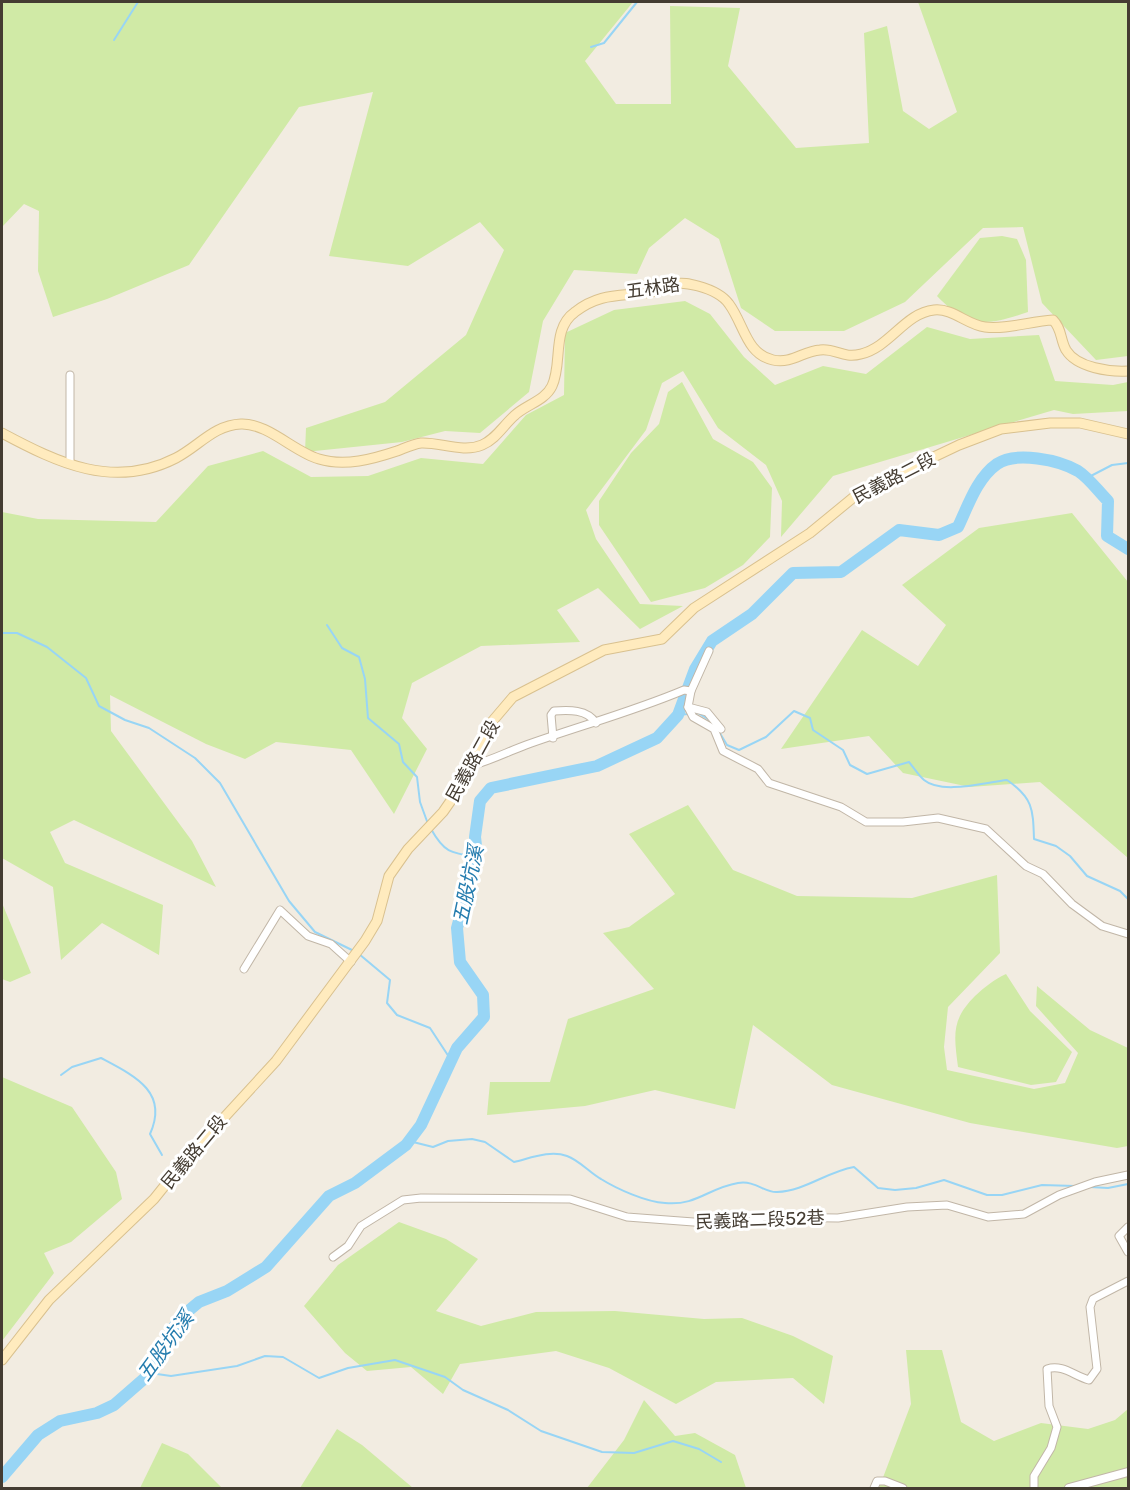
<svg xmlns="http://www.w3.org/2000/svg" width="1130" height="1490" viewBox="0 0 1130 1490" font-family="Rubik,'Noto Sans TC',sans-serif">
<style>
.green{fill:#d0eaa6}
.lines{fill:none;stroke-linecap:round;stroke-linejoin:round}
.stream{stroke:#98d5f5;stroke-width:2}
.river{stroke:#98d5f5;stroke-width:12}
.minor-casing{stroke:#c1b6a7;stroke-width:9}
.tertiary-casing{stroke:#c1b6a7;stroke-width:10}
.secondary-casing{stroke:#d9c18f;stroke-width:11}
.minor{stroke:#fff;stroke-width:7}
.tertiary{stroke:#fff;stroke-width:8}
.secondary{stroke:#ffebbe;stroke-width:9}
.labels{text-anchor:middle;dominant-baseline:central;stroke-width:6;stroke-linejoin:round;paint-order:stroke}
.street-label{font-size:18px;fill:#443c32;stroke:#fff}
.water-label{font-size:20px;font-style:italic;fill:#247cae;stroke:#fff}
</style>
<rect width="100%" height="100%" fill="#f2ece1"/>
<!-- green -->
<g class="green">
<polygon points="2,2 633,2 585,61 616,104 671,104 670,6 740,8 728,66 796,148 869,143 864,33 887,26 903,111 929,129 957,112 918,2 1128,2 1128,356 1096,360 1042,303 1023,227 983,228 905,302 844,331 775,331 741,308 719,239 685,218 649,248 637,274 574,270 543,321 529,392 480,433 445,431 402,442 305,452 306,428 385,402 466,335 504,250 480,222 408,266 329,256 373,92 299,107 189,265 107,299 53,317 38,271 39,211 24,204 2,227"/>
<path d="M 1002,236 L 1017,239 L 1026,260 L 1028,312 C 986,326 969,329 937,296 L 980,238 Z"/>
<polygon points="685,301 710,314 744,357 775,385 823,366 866,374 927,327 970,339 1039,335 1055,381 1113,385 1128,382 1128,411 1073,414 1054,410 833,476 781,537 782,501 766,465 718,428 683,371 662,383 646,430 586,510 596,539 640,604 683,606 640,629 598,588 557,610 580,642 481,646 412,683 402,718 427,749 394,814 351,750 276,742 245,759 206,744 110,695 111,731 192,841 216,887 74,820 50,832 65,863 163,905 159,955 102,923 61,960 53,887 2,858 2,512 38,519 156,522 208,466 263,451 311,477 368,476 421,458 483,464 526,415 564,395 565,333 614,310"/>
<polygon points="682,382 713,439 753,462 772,488 770,537 743,565 705,588 651,602 599,525 599,501 631,453 659,424 668,392"/>
<polygon points="1072,513 1128,582 1128,858 1040,782 970,787 903,773 869,736 781,749 862,630 918,666 946,625 902,585 979,528"/>
<polygon points="688,805 733,870 797,896 912,898 997,875 1000,953 948,1007 944,1047 947,1070 1034,1089 1065,1083 1078,1053 1036,1006 1037,986 1090,1030 1128,1048 1128,1146 1117,1148 970,1123 832,1085 753,1025 735,1109 655,1090 585,1106 487,1115 490,1082 550,1082 568,1019 654,989 603,933 629,927 675,894 629,834"/>
<polygon points="2,903 31,973 10,982 2,979"/>
<path d="M 1006,974 L 1030,1011 L 1072,1052 L 1056,1082 L 1031,1085 L 958,1067 C 954,1035 951,1020 975,996 C 985,987 993,980 1006,974 Z"/>
<polygon points="2,1077 72,1107 116,1172 122,1199 71,1242 44,1253 54,1273 2,1341"/>
<polygon points="399,1222 446,1239 478,1259 436,1311 481,1326 536,1312 615,1311 704,1319 742,1318 793,1336 833,1356 824,1404 793,1378 716,1382 676,1404 609,1368 556,1351 460,1364 443,1394 411,1367 367,1371 345,1353 304,1306 338,1265"/>
<polygon points="906,1350 942,1350 961,1422 994,1441 1041,1423 1088,1429 1115,1420 1128,1409 1128,1488 879,1488 911,1404"/>
<polygon points="644,1400 675,1436 695,1433 735,1455 746,1488 587,1488 624,1440"/>
<polygon points="337,1429 362,1445 413,1488 300,1488"/>
<polygon points="162,1443 188,1454 222,1488 140,1488"/>
</g>
<g class="lines">
<!-- stream -->
<g class="stream">
<polyline points="114,40 138,2"/>
<polyline points="591,47 604,43 637,2"/>
<polyline points="1085,479 1112,465 1128,463"/>
<polyline points="327,625 342,648 359,657 365,679 368,718 399,744 403,762 417,777 420,802 428,824"/>
<polyline points="2,633 17,633 47,647 86,678 99,706 125,720 149,728 195,758 220,783 289,901 315,932 354,951"/>
<polyline points="678,715 698,713 711,721"/>
<path d="M 718,730 L 727,745 L 739,750 L 766,737 L 794,711 L 810,718 L 813,730 L 843,750 L 850,765 L 867,774 L 909,762 C 914,768 919,776 924,780 C 942,795 986,782 1007,780 C 1033,798 1033,809 1034,839 L 1056,846 L 1070,856 L 1087,876 L 1120,891 L 1128,899"/>
<path d="M 431,829 C 444,852 450,853 476,857"/>
<polyline points="359,954 390,980 387,1003 397,1015 430,1028 451,1060"/>
<path d="M 61,1075 L 72,1067 L 101,1058 C 135,1076 169,1092 150,1134 L 162,1155"/>
<path d="M 409,1141 L 433,1147 L 448,1141 L 472,1139 L 485,1142 L 514,1162 C 531,1158 550,1150 567,1156 C 579,1160 590,1173 601,1179 C 617,1189 646,1202 665,1203 C 697,1206 708,1188 738,1183 C 755,1180 765,1193 777,1192 C 805,1191 826,1172 854,1167 L 878,1188 L 895,1190 L 916,1188 L 944,1180 L 987,1195 L 1002,1195 L 1042,1185 L 1075,1186"/>
<polyline points="1090,1187 1108,1188 1128,1184"/>
<polyline points="150,1373 171,1376 237,1366 265,1356 283,1357 319,1378 348,1368 395,1360 445,1377 463,1390 508,1410 541,1431 602,1452 634,1453 673,1441 699,1449 721,1462"/>
</g>
<!-- river -->
<path class="river" d="M 2,1477 L 38,1435 L 60,1421 L 97,1413 L 114,1405 L 145,1378 L 161,1358 L 168,1336 L 181,1317 L 199,1302 L 227,1291 L 266,1267 L 329,1196 L 355,1183 L 406,1145 L 421,1125 L 457,1048 L 484,1017 L 483,995 L 460,962 L 457,928 L 477,854 L 475,837 L 480,801 L 491,788 L 597,766 L 657,738 L 678,715 L 695,669 L 712,641 L 752,614 L 793,573 L 841,572 L 899,530 L 939,535 L 958,527 C 968,506 977,478 997,464 C 1016,451 1059,460 1078,471 C 1089,478 1098,491 1108,501 L 1107,536 L 1128,549"/>
<!-- minor casing -->
<g class="minor-casing">
<g id="minor">
<polyline points="70,375 70,464"/>
<polyline points="709,651 691,691 688,707 693,717 714,729 723,751 758,769 769,783 841,807 866,822 903,822 938,818 986,829 1026,866 1043,874 1072,904 1102,926 1128,934"/>
<polyline points="688,707 707,712 721,729"/>
<path d="M 553,738 L 551,715 L 554,711 C 569,710 587,709 596,723"/>
<path d="M 470,766 C 490,761 507,752 526,745 C 579,726 632,712 684,690 L 691,691"/>
<polyline points="244,969 280,910 308,936 331,944 351,962"/>
<polyline points="1128,1227 1119,1236 1128,1252"/>
<polyline points="333,1257 348,1246 361,1226 403,1200 421,1198 570,1199 627,1217 720,1224 746,1223 764,1217 838,1218 907,1207 947,1205 988,1217 1024,1214 1059,1195 1095,1182 1128,1175"/>
<polyline points="874,1488 877,1481 885,1481 903,1488"/>
<path d="M 1034,1488 L 1034,1476 L 1051,1448 L 1057,1427 L 1049,1406 L 1047,1369 C 1063,1364 1074,1376 1089,1380 L 1097,1369 L 1090,1307 L 1093,1299 L 1128,1281"/>
</g>
</g>
<!-- tertiary casing -->
<g class="tertiary-casing">
<polyline id="tertiary" points="1069,1488 1128,1472"/>
</g>
<!-- secondary casing -->
<g class="secondary-casing">
<g id="secondary">
<path d="M 2,433 C 58,463 114,490 176,458 C 199,446 214,425 241,424 C 268,423 294,452 319,459 C 345,467 373,459 397,451 C 405,448 413,444 421,443 C 440,442 463,453 482,445 C 496,439 503,426 514,416 C 525,405 545,401 552,386 C 563,363 551,329 575,312 C 601,292 621,297 651,292 C 659,291 666,286 674,284 C 682,282 690,284 698,286 C 709,289 722,294 729,304 C 744,324 746,354 773,360 C 792,364 803,351 820,350 C 836,348 843,359 861,354 C 890,347 905,313 934,310 C 953,308 967,325 985,327 C 1007,330 1031,321 1053,320 C 1062,329 1060,339 1066,350 C 1077,368 1110,372 1128,371"/>
<polyline points="2,1360 49,1300 154,1199 187,1158 276,1061 365,941 377,921 389,876 408,849 443,812 459,789 490,724 513,697 604,650 662,639 694,608 810,533 860,492 959,445 1001,429 1050,423 1080,423 1128,434"/>
</g>
</g>
<!-- minor -->
<use href="#minor" class="minor"/>
<!-- tertiary -->
<use href="#tertiary" class="tertiary"/>
<!-- secondary -->
<use href="#secondary" class="secondary"/>
</g>
<g class="labels">
<!-- street labels -->
<g class="street-label">
<text transform="translate(653 288) rotate(-8)">五林路</text>
<text transform="translate(894 478) rotate(-27)">民義路二段</text>
<text transform="translate(473 761) rotate(-61)">民義路二段</text>
<text transform="translate(194 1152) rotate(-50)">民義路二段</text>
<text transform="translate(760 1220) rotate(-2)">民義路二段52巷</text>
</g>
<!-- water labels -->
<g class="water-label">
<text transform="translate(468 885) rotate(-78)">五股坑溪</text>
<text transform="translate(165 1346) rotate(-54)">五股坑溪</text>
</g>
</g>
<!-- border -->
<rect width="1130" height="1490" fill="none" stroke="#443c32" stroke-width="6"/>
</svg>
